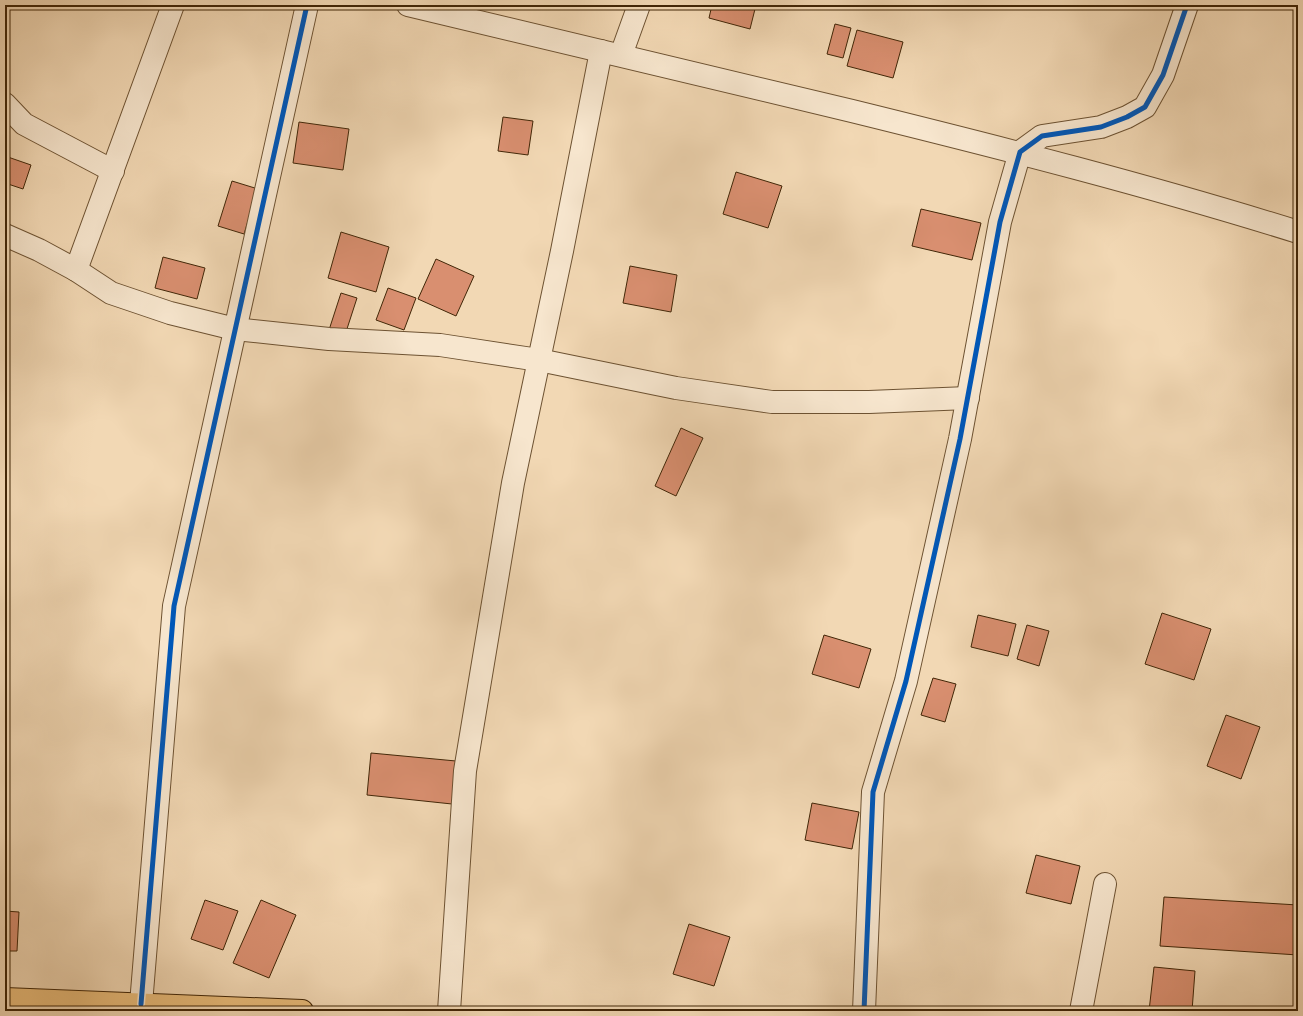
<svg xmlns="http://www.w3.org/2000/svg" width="1303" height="1016" viewBox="0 0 1303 1016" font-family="Vollkorn,serif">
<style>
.building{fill:#d98f70;stroke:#412607}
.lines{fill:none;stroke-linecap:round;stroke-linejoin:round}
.street-casing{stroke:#6d5232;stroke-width:24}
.highway-casing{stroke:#412607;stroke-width:24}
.street{stroke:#f7e6ce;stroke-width:22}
.highway{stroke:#e9bc7a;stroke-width:22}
.cycleway-casing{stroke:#f7e6ce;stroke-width:8}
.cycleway{stroke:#0057b8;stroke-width:5}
</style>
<rect width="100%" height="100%" fill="#f2d8b4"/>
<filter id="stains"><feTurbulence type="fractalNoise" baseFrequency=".005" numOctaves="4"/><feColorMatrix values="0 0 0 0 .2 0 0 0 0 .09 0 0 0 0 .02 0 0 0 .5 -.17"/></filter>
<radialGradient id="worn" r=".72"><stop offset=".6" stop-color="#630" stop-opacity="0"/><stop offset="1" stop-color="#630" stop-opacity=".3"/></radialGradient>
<!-- building -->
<g class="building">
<polygon points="712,5 756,5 750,29 709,18"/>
<polygon points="835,24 851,28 843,58 827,54"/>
<polygon points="857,30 903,42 893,78 847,66"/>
<polygon points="503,117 533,121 528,155 498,151"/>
<polygon points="299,122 349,129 343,170 293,163"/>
<polygon points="5,156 31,165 23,189 5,183"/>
<polygon points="736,172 782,186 768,228 723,214"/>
<polygon points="232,181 258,189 244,234 218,226"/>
<polygon points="921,209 981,223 972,260 912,246"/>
<polygon points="341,232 389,247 376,292 328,278"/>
<polygon points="163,257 205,268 197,299 155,288"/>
<polygon points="436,259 474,276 456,316 418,299"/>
<polygon points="630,266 677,275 671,312 623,303"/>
<polygon points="388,288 416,298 404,330 376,320"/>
<polygon points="341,293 357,298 345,335 329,330"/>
<polygon points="681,428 703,438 676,496 655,486"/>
<polygon points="1162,613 1211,629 1194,680 1145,664"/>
<polygon points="978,615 1016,624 1008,656 971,647"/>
<polygon points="1027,625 1049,631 1039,666 1017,659"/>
<polygon points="824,635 871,649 859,688 812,674"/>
<polygon points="933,678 956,684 945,722 921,715"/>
<polygon points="1226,715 1260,727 1241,779 1207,766"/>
<polygon points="371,753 456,761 452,804 367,795"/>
<polygon points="812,803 859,812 852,849 805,840"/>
<polygon points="1036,855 1080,866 1071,904 1026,893"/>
<polygon points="1164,897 1298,905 1298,955 1160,946"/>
<polygon points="205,900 238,911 223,950 191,939"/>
<polygon points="261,900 296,915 269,978 233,963"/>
<polygon points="5,911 19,912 17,951 5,951"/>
<polygon points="689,924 730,937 714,986 673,974"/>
<polygon points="1154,967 1195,971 1192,1011 1149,1011"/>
</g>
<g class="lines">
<!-- street casing -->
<g class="street-casing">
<g id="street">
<path d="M 408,5 C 556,40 704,75 852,111 C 1002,148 1151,186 1298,232"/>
<polyline points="621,55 639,5"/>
<polyline points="5,104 24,124 113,171"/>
<polyline points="5,235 39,250 76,270 111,293 170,313 235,329 329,339 440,345 539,360 676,388 772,402 869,402 968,398"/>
<polyline points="76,270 173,5"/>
<polyline points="141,1004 174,606 307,5"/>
<polyline points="449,1011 465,771 513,483 562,251 601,51"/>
<polyline points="864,1011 873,792 906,681 960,439 1000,222 1020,152 1042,136 1101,127 1127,117 1145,107 1163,75 1187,5"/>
<polyline points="1081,1011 1105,884"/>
</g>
</g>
<!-- highway casing -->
<g class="highway-casing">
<polyline id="highway" points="5,999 302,1011"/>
</g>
<!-- street -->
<use href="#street" class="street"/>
<!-- highway -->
<use href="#highway" class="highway"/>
<!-- cycleway casing -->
<g class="cycleway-casing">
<g id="cycleway">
<polyline points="141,1004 174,606 307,5"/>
<polyline points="864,1011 873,792 906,681 960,439 1000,222 1020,152 1042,136 1101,127 1127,117 1145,107 1163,75 1187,5"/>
</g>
</g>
<!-- cycleway -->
<use href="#cycleway" class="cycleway"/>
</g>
<!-- margin -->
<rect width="1303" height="1016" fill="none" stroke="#f2d8b4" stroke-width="20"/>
<rect x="6" y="6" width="1291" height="1004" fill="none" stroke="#412607" stroke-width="2"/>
<rect x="10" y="10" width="1283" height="996" fill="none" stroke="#412607"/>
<rect width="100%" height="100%" filter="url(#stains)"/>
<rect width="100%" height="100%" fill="url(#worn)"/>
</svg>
